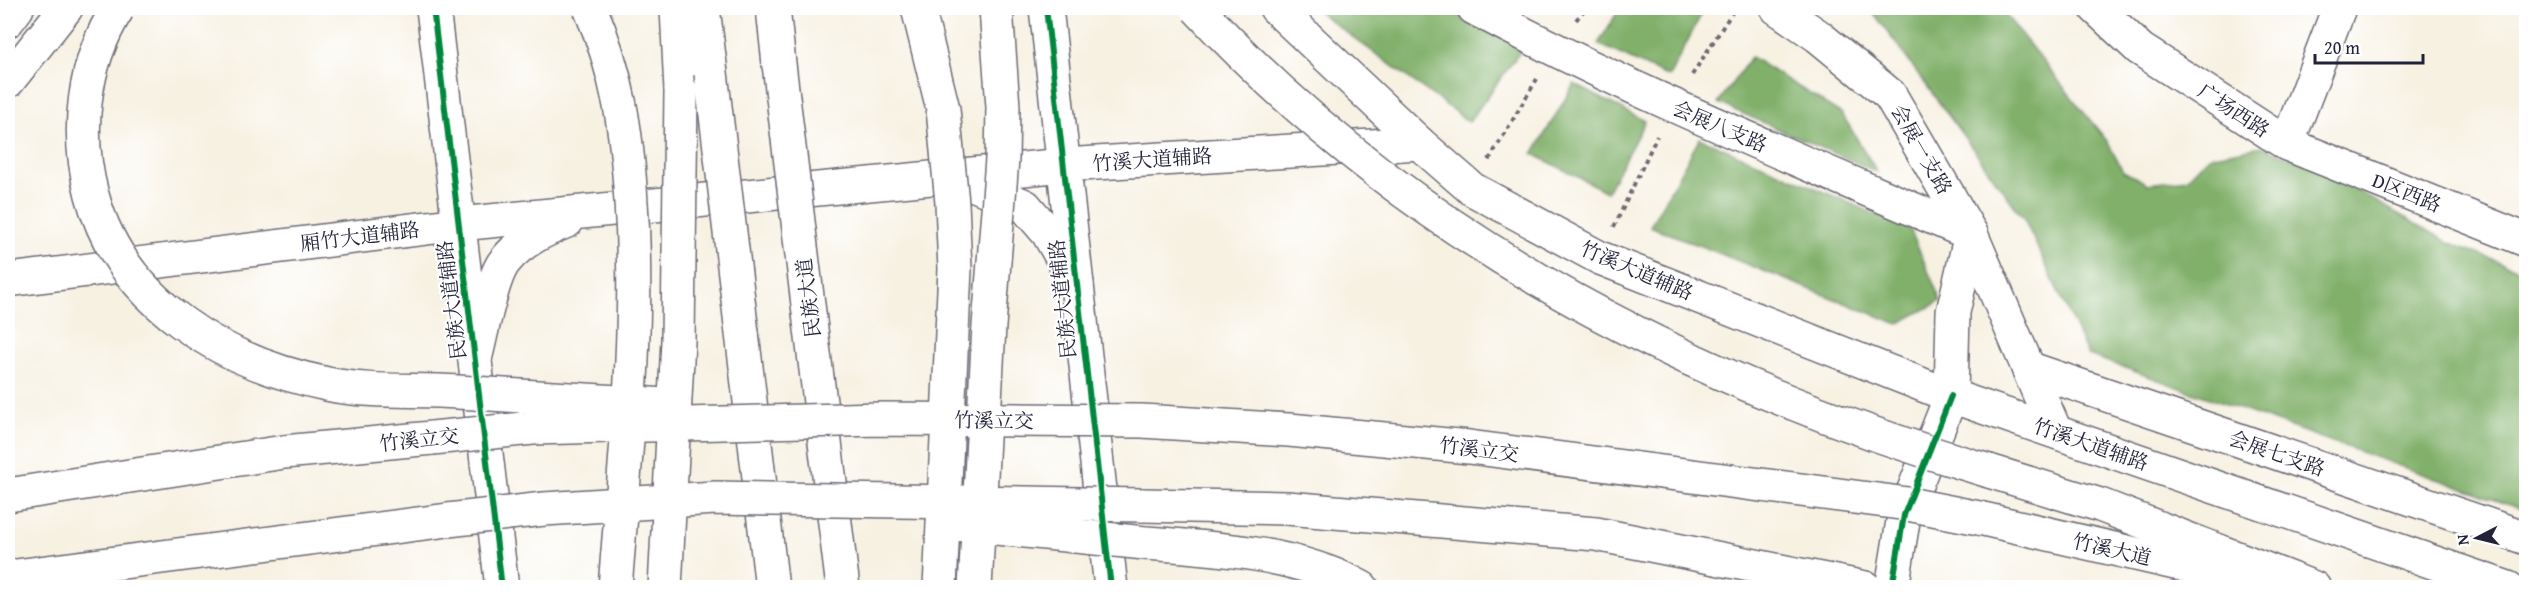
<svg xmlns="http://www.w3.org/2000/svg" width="2534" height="595" viewBox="0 0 2534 595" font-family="'Gentium Book Plus','Noto Serif SC',serif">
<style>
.forest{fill:#81b06a;stroke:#526952;stroke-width:1.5}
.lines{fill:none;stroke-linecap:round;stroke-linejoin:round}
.minor-casing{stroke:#6d6a75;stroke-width:36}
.major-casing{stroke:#6d6a75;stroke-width:36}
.highway-casing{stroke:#6d6a75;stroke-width:36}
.path{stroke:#6d6a75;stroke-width:4;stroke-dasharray:4.5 4.5;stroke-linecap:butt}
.minor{stroke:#fff;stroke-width:33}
.major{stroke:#fff;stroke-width:33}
.highway{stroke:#fff;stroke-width:33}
.highway-bridge-casing{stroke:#6d6a75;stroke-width:36;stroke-linecap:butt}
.highway-bridge{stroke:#fff;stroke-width:33}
.cycleway-casing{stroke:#fff;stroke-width:10}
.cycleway{stroke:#00873e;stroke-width:6}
.labels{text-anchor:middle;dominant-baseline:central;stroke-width:4.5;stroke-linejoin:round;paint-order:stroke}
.street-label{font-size:20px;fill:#22223b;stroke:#fff}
</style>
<rect width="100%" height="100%" fill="#fff"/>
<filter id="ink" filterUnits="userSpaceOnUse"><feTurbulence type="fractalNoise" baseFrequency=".0167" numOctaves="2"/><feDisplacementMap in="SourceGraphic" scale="12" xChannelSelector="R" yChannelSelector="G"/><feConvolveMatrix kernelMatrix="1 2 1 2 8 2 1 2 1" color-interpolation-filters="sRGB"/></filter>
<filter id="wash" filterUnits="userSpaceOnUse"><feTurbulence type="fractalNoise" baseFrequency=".008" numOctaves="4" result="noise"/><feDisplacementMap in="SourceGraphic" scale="24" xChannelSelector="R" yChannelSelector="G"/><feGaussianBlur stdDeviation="1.35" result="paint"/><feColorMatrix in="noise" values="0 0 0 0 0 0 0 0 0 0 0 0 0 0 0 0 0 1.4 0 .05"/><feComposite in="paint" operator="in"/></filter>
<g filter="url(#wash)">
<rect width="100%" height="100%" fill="#f7f1e2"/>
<!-- forest -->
<g class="forest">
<polygon points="1313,8 1443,8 1525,45 1469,122"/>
<polygon points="1620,8 1689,8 1701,15 1669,77 1598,44"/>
<polygon points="1870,8 2000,8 2107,141 2123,171 2148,184 2187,179 2209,156 2261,146 2319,169 2448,242 2526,273 2526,511 2088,355 2024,219"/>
<polygon points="1751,57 1842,114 1877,172 1718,103"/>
<polygon points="1574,84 1645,121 1607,192 1533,154"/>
<polygon points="1700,138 1910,229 1941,301 1898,324 1650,226"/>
</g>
</g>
<g filter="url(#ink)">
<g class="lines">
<!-- minor casing -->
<g class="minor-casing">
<g id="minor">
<polyline points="433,8 502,588"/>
<polyline points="1046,8 1111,588"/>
<path d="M 1474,8 C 1635,94 1804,162 1971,234"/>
<polyline points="1777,8 1818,36 1890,95 1971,234 2055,431"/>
<polyline points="2096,8 2140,49 2287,144 2339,8"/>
<polyline points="2287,144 2526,240"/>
<polyline points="2028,368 2526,538"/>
<polyline points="1892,588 1904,515 1951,396 1953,312 1971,234"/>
</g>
</g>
<!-- major casing -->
<g class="major-casing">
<g id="major">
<polyline points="1276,8 1419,143 1472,189 1600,258 1951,396 2508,588"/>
<polyline points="975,185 1025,206 1048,233 1077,284"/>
<polyline points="8,280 459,224 1064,165 1419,143"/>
<path d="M 475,359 C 481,337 491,278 505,261 C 521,241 543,231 567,221"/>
</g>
</g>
<!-- highway casing -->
<g class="highway-casing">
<g id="highway">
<polyline points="677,8 681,91"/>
<polyline points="703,8 711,73"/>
<polyline points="773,8 779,64"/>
<polyline points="8,20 17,8"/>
<polyline points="8,81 66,8"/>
<polyline points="810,321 843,588"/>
<polyline points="742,333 772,588"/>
<polyline points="1989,471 2100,505 2314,588"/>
<polyline points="8,495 284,452 432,438"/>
<polyline points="1141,505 1287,508 1596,534 1865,588"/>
<polyline points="1979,518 2249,580"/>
<path d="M 1145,543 C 1217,548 1298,553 1362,588"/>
<polyline points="8,577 448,520"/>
</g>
</g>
<!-- path -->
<g class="path">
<polyline points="1576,20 1586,8"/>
<polyline points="1692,75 1735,8"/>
<polyline points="1489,160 1537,79"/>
<polyline points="1614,227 1657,136"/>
</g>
<!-- minor -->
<use href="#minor" class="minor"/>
<!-- major -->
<use href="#major" class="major"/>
<!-- highway -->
<use href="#highway" class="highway"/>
<!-- highway-bridge casing -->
<g class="highway-bridge-casing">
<g id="highway-bridge">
<path d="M 118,8 C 83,63 75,132 92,195 C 121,303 224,363 327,384 C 370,393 414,389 458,392 C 527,396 597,401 666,405"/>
<path d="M 590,8 C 618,72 627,133 631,202 C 640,331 625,459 615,588"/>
<polyline points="918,8 943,109 952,203 955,269 940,588"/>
<path d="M 1197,8 C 1411,239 1689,382 1989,471"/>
<polyline points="779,64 810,321"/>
<polyline points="711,73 742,333"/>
<polyline points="432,438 533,428 880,419 1142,421 1289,430 1469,447 1908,504 1979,518"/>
<polyline points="448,520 544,509 715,498 1141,505"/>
<polyline points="956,524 1145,543"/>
<polyline points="665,588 678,341 681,91"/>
<polyline points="975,588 989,326 1002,159 1003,107 996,8"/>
</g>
</g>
<!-- highway-bridge -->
<use href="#highway-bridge" class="highway-bridge"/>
<!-- cycleway casing -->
<g class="cycleway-casing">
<g id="cycleway">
<polyline points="433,8 502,588"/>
<polyline points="1046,8 1111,588"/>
<polyline points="1892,588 1904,515 1951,396"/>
</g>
</g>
<!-- cycleway -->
<use href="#cycleway" class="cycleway"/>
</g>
</g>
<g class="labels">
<!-- street labels -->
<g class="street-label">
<text transform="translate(2234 110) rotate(33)">广场西路</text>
<text transform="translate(1720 126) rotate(23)">会展八支路</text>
<text transform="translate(1922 149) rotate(60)">会展一支路</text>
<text transform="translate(1152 159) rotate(-4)">竹溪大道辅路</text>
<text transform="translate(2407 192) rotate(22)">D区西路</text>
<text transform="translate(360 236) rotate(-7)">厢竹大道辅路</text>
<text transform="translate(1637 270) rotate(23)">竹溪大道辅路</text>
<text transform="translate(808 298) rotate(-97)">民族大道</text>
<text transform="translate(1062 299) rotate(-96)">民族大道辅路</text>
<text transform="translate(451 300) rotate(-97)">民族大道辅路</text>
<text transform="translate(994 420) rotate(1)">竹溪立交</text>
<text transform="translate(419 439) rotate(-6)">竹溪立交</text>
<text transform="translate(2091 444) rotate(19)">竹溪大道辅路</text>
<text transform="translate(1479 449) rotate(7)">竹溪立交</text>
<text transform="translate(2277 453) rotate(19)">会展七支路</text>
<text transform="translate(2112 549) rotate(13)">竹溪大道</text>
</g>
</g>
<!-- margin -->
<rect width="2534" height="595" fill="none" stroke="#fff" stroke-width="30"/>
<!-- north arrow -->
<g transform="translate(2477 538) rotate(263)" stroke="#ffffff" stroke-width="4.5" paint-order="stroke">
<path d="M0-4.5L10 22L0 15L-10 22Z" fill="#22223b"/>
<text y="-9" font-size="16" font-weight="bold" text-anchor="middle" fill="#22223b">N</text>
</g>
<!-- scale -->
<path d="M2315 54v9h108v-9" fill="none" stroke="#22223b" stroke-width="3"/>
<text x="2324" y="54" font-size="18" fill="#22223b" stroke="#ffffff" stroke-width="4.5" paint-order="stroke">20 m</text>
</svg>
